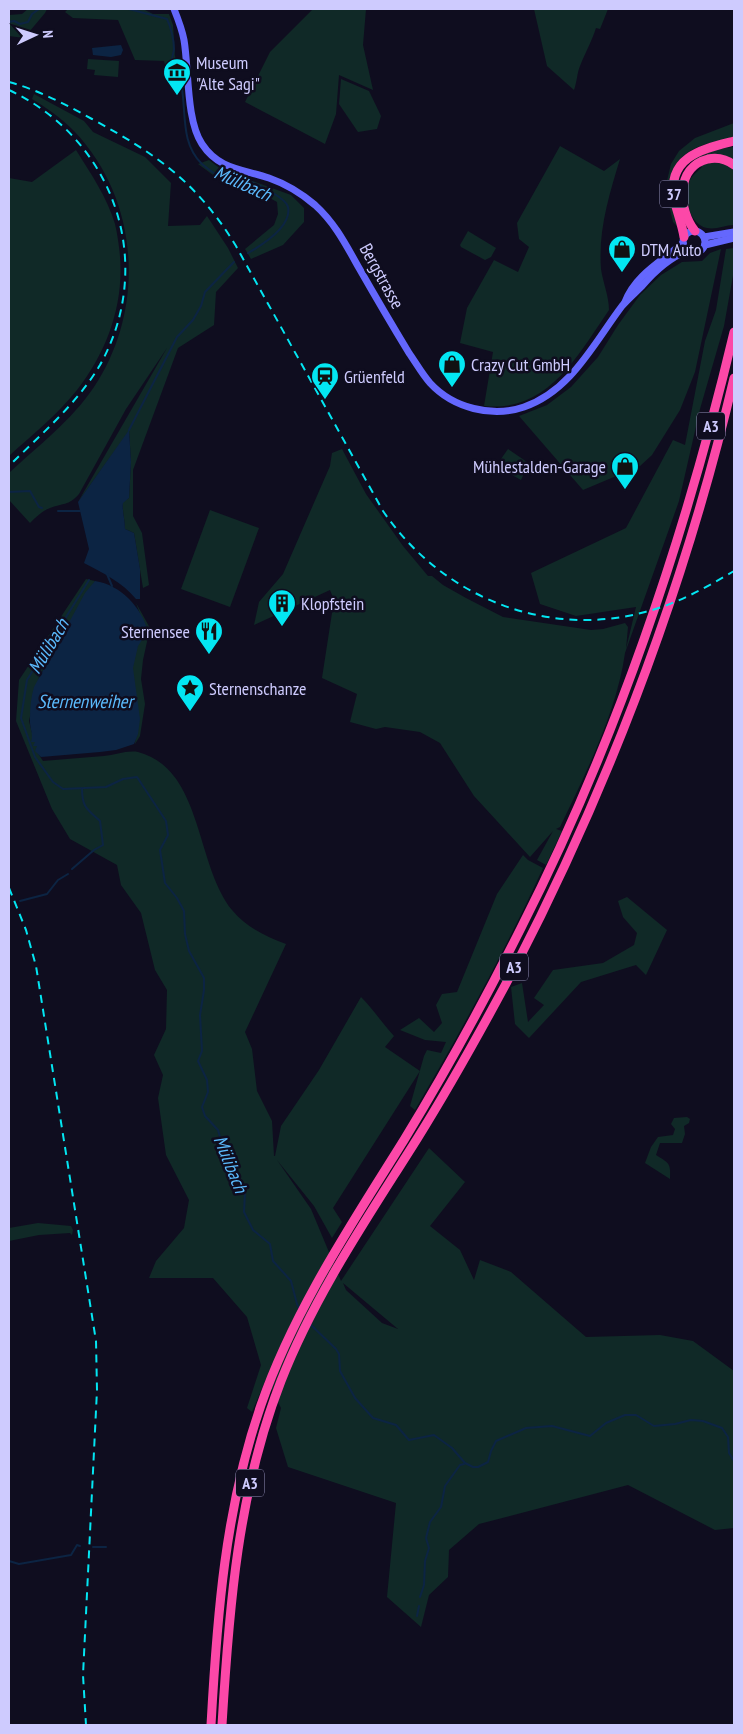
<svg xmlns="http://www.w3.org/2000/svg" width="743" height="1734" viewBox="0 0 743 1734" font-family="'PT Sans Narrow',sans-serif">
<style>
.green{fill:#102927;fill-rule:evenodd}
.water{fill:#0c2443}
.lines{fill:none;stroke-linecap:round;stroke-linejoin:round}
.stream{stroke:#0c2443;stroke-width:2}
.secondary{stroke:#6467fd;stroke-width:7}
.highway{stroke:#fc48a8;stroke-width:9}
.rail{stroke:#03e6f2;stroke-width:2;stroke-dasharray:8 6;stroke-linecap:butt}
.labels{text-anchor:middle;dominant-baseline:central;stroke-width:5;stroke-linejoin:round;paint-order:stroke}
.shield{fill:#0f0d1f;stroke:#9592bb;stroke-width:1}
.shield-label{font-size:16px;font-weight:bold;fill:#cecbfe}
.poi-label{font-size:18px;fill:#cecbfe;stroke:#0f0d1f;text-anchor:start}
.street-label{font-size:18px;fill:#cecbfe;stroke:#0f0d1f}
.water-label{font-size:19px;font-style:italic;fill:#5bbafd;stroke:#0f0d1f}
</style>
<rect width="100%" height="100%" fill="#0f0d1f"/>
<!-- green -->
<g class="green">
<polygon points="28,9 47,9 45,13 24,38 9,36 9,15 22,14"/>
<polygon points="68,9 143,9 153,14 169,14 173,25 175,56 182,82 170,82 164,61 135,60 118,20 73,18 65,12"/>
<polygon points="313,9 366,9 363,45 373,90 339,75 336,114 325,144 245,102 270,52"/>
<path d="M 534,9 L 608,9 L 600,29 L 596,28 C 592,41 585,53 580,66 C 577,73 577,82 574,90 L 547,66 Z"/>
<polygon points="88,59 119,61 118,77 94,75 95,70 87,69"/>
<polygon points="341,79 369,91 381,116 377,129 358,132 339,104"/>
<path d="M 34,94 L 84,121 L 93,132 L 145,157 L 171,183 L 168,226 L 200,225 L 207,216 L 228,248 L 238,268 L 216,292 L 214,325 L 178,348 L 133,470 L 133,516 L 142,533 L 149,585 L 143,588 L 134,533 L 125,529 C 125,520 122,512 123,502 L 129,498 L 131,462 L 129,431 L 78,502 L 167,348 L 126,409 L 79,494 C 69,506 62,503 50,508 C 42,511 36,517 30,523 L 9,500 L 9,473 C 38,446 72,420 94,387 C 146,309 140,200 74,131 C 61,118 47,108 32,99 Z"/>
<path d="M 734,123 L 734,138 C 715,142 685,145 676,167 C 672,175 677,214 677,226 L 673,222 L 665,189 L 671,164 L 679,151 L 695,138 Z"/>
<path d="M 560,146 L 604,171 L 620,159 C 609,195 598,231 601,269 C 603,283 609,296 609,310 C 578,355 548,413 484,406 L 493,352 L 460,343 L 467,308 L 494,260 L 518,272 L 529,247 L 519,239 L 517,223 Z"/>
<path d="M 734,147 L 734,225 C 725,225 716,230 707,228 C 690,225 684,199 688,185 C 690,177 696,173 702,167 L 693,159 L 717,149 Z"/>
<path d="M 76,150 C 91,174 107,197 115,224 C 117,232 118,240 119,247 C 126,299 109,349 77,390 C 58,414 32,435 9,456 L 9,178 L 32,182 Z"/>
<polygon points="209,160 222,170 291,195 304,208 304,222 283,245 251,259 245,249 274,225 278,214 277,202 251,188 235,185 213,175 198,164"/>
<polygon points="468,231 496,248 491,257 485,260 461,247 460,245"/>
<path d="M 734,248 L 734,270 L 724,326 L 700,409 L 679,501 L 625,653 C 617,711 585,775 560,827 L 556,829 L 562,831 L 546,865 L 537,860 L 553,831 L 530,857 L 474,796 L 440,743 L 420,732 L 385,727 L 376,729 L 350,722 L 357,694 L 322,678 L 334,600 L 330,590 L 254,625 L 259,602 L 283,574 L 330,466 L 332,453 L 342,449 L 366,494 L 403,546 L 428,576 L 432,576 L 443,585 L 466,598 L 503,617 L 591,630 L 603,629 L 625,623 L 628,627 L 626,649 L 636,607 L 576,616 L 540,604 L 531,573 L 626,528 L 673,440 L 685,445 L 705,341 L 716,310 L 726,249 Z"/>
<polygon points="721,249 695,372 680,410 652,455 640,466 583,490 519,416 547,405 571,387 598,357 618,325 640,295 661,275 682,262 702,261 710,253"/>
<polygon points="508,449 527,462 527,467 521,480 496,466"/>
<polygon points="210,510 259,528 230,607 181,589"/>
<path d="M 86,579 L 95,581 L 39,677 L 29,721 L 33,737 L 38,746 L 37,752 L 43,761 C 63,759 83,758 104,756 C 115,755 127,750 138,752 C 203,769 195,864 232,910 C 246,927 265,936 286,944 L 245,1032 L 252,1049 L 257,1091 L 272,1121 L 274,1156 L 275,1156 L 281,1126 L 319,1070 L 361,997 C 373,1009 382,1023 394,1036 L 385,1047 L 420,1071 L 333,1208 L 342,1222 L 332,1238 L 314,1206 L 277,1160 L 311,1209 L 341,1281 L 429,1148 L 465,1182 L 430,1226 L 460,1250 L 474,1280 L 480,1260 L 511,1272 L 586,1337 L 660,1335 L 693,1341 L 734,1371 L 734,1528 L 715,1530 L 628,1485 L 479,1524 L 449,1550 L 448,1577 L 429,1595 L 421,1627 L 387,1597 L 396,1503 L 288,1467 L 276,1428 L 281,1408 L 266,1379 L 252,1412 L 247,1408 L 261,1365 L 247,1317 L 213,1278 L 149,1278 L 156,1261 L 184,1228 L 189,1200 L 166,1155 L 158,1098 L 163,1075 L 154,1055 L 166,1029 L 167,990 L 155,970 L 141,913 L 121,885 L 117,865 L 70,839 L 52,809 L 16,721 L 19,680 ZM 343,1283 L 398,1329 L 382,1323 L 346,1290 Z"/>
<polygon points="136,603 150,628 143,660 141,679 145,704 140,736 135,744 137,722 132,673 135,652 145,628"/>
<path d="M 523,855 L 528,860 L 543,868 C 505,951 461,1031 415,1110 L 410,1106 L 424,1056 L 427,1050 L 441,1053 L 446,1042 L 425,1040 L 400,1030 L 419,1018 L 434,1032 L 442,1023 L 436,1005 L 442,994 L 457,992 L 497,894 Z"/>
<polygon points="627,897 667,930 646,975 636,965 581,982 529,1038 515,1024 511,987 522,983 528,1022 544,1005 534,998 553,970 603,963 634,945 637,933 623,917 618,901"/>
<path d="M 687,1117 L 690,1119 L 689,1123 L 684,1126 L 685,1134 L 682,1143 L 660,1143 L 656,1155 C 669,1163 671,1163 670,1179 L 645,1163 L 651,1147 L 658,1137 L 673,1135 L 675,1129 L 671,1124 L 674,1118 Z"/>
<polygon points="38,1223 71,1226 73,1230 72,1235 70,1233 39,1235 9,1241 9,1228"/>
</g>
<!-- water -->
<g class="water">
<polygon points="121,45 123,50 121,55 111,57 93,55 92,48"/>
<path d="M 129,430 L 131,462 L 129,498 L 123,503 C 122,512 125,519 125,529 L 134,533 L 140,569 L 140,599 L 136,599 C 122,582 103,573 84,563 L 89,549 L 78,502 Z"/>
<path d="M 95,581 C 121,585 141,607 148,631 L 138,646 L 133,668 L 140,719 L 138,734 L 134,744 L 116,750 L 100,752 L 41,757 L 35,751 L 37,746 L 33,746 L 35,742 L 31,742 C 34,734 29,727 30,718 C 30,707 31,697 34,687 L 85,593 Z"/>
</g>
<g class="lines">
<!-- stream -->
<g class="stream">
<path d="M 129,9 L 167,19 C 171,27 174,40 174,49 C 174,52 172,56 172,60 C 173,70 180,79 182,89 C 186,114 181,144 202,164 C 208,169 214,174 221,177 C 230,180 241,179 251,182 C 259,185 286,198 288,207 C 292,226 262,245 248,253"/>
<polyline points="9,22 14,21 20,24 28,22 32,14 39,9"/>
<polyline points="129,430 177,337 193,320 201,306 205,292 234,262"/>
<polyline points="9,492 30,491 39,507 42,508"/>
<polyline points="58,511 80,511"/>
<polyline points="107,574 112,586"/>
<polyline points="89,580 27,680 21,718 35,757 53,782 63,789 106,787 123,779 137,777 166,821 168,835 160,850 165,883 177,898 184,911 185,934 189,951 204,978 204,990 200,1015 202,1051 198,1061 207,1080 208,1092 202,1107 205,1116 218,1130 222,1144 222,1153 230,1160 245,1192 244,1212 253,1230 270,1244 273,1261 291,1281 297,1304 300,1310"/>
<path d="M 72,869 L 94,850 L 103,845 L 100,821 C 87,809 82,807 82,789"/>
<polyline points="20,901 47,894 58,880 68,874"/>
<polyline points="310,1324 336,1349 339,1354 340,1371 355,1398 373,1418 396,1425 409,1440 434,1435 452,1448 465,1463 473,1467 478,1467 488,1462 491,1451 496,1441 526,1428 552,1426 590,1436 606,1423 625,1415 636,1415 654,1426 675,1424 691,1420 703,1421 722,1428 728,1437 729,1453 734,1461"/>
<polyline points="93,1547 106,1547"/>
<polyline points="9,1561 19,1564 71,1555 77,1545 80,1546"/>
<polyline points="420,1597 424,1585 425,1561 429,1548 426,1538 430,1522 441,1507 445,1486 460,1465 464,1464"/>
<polyline points="417,1616 419,1606"/>
</g>
<!-- secondary -->
<g class="secondary">
<path d="M 174,9 C 178,19 182,29 184,40 C 189,69 186,120 202,144 C 219,170 243,169 269,178 C 286,184 301,193 315,205 C 335,223 346,245 359,268 C 375,296 392,325 409,353 C 416,363 422,374 430,383 C 453,408 492,418 524,407 C 571,391 594,343 622,306 C 628,299 635,293 642,286 C 654,272 669,258 687,251"/>
<circle cx="694" cy="242" r="11"/>
<polyline points="704,237 734,232"/>
<polyline points="705,245 734,238"/>
<path d="M 625,302 C 635,275 662,261 683,243"/>
</g>
<!-- highway -->
<g class="highway">
<path d="M 695,231 C 678,210 675,167 708,159 C 718,157 726,159 734,165"/>
<path d="M 684,237 C 682,224 677,212 674,199 C 667,156 703,149 734,141"/>
<path d="M 211,1725 C 217,1617 225,1508 261,1405 C 294,1310 351,1225 404,1140 C 446,1071 485,1000 521,928 C 617,739 685,538 734,332"/>
<path d="M 222,1725 C 229,1608 238,1491 281,1381 C 315,1294 368,1217 417,1139 C 452,1083 484,1025 515,967 C 611,781 686,582 734,378"/>
</g>
<!-- rail -->
<g class="rail">
<path d="M 9,82 C 38,90 65,104 92,119 C 156,154 197,182 236,246 L 383,511 C 441,596 545,639 645,612 C 677,604 705,588 734,571"/>
<path d="M 9,90 C 114,139 157,263 100,365 C 77,404 40,435 9,466"/>
<polyline points="9,888 26,930 36,966 96,1341 97,1390 83,1675 86,1725"/>
</g>
</g>
<!-- icons -->
<defs>
<g id="museum-pin" transform="scale(1.4375)"><path d="M0 17L-7.5 6A9.5 9.5 0 1 1 7.5 6Z" fill="#03e6f2" stroke="#0f0d1f"/><path d="M0-6L6-3V-2H-6V-3ZM-5-1h2V3h-2ZM-1-1h2V3h-2ZM3-1h2V3H3ZM-6 4H6V6H-6Z" fill="#111"/></g>
<g id="shop-pin" transform="scale(1.4375)"><path d="M0 17L-7.5 6A9.5 9.5 0 1 1 7.5 6Z" fill="#03e6f2" stroke="#0f0d1f"/><path d="M-5-2.5h2.3a2.7 3.5 0 0 1 5.4 0H5L5.5 6h-11ZM-1.5-2.5h3a1.5 2.3 0 0 0-3 0Z" fill="#111"/></g>
<g id="station-pin" transform="scale(1.4375)"><path d="M0 17L-7.5 6A9.5 9.5 0 1 1 7.5 6Z" fill="#03e6f2" stroke="#0f0d1f"/><path d="M-3-6H3Q5-6 5-4V2Q5 4 3 4L4.5 6H3L1.5 4h-3L-3 6H-4.5L-3 4Q-5 4-5 2V-4Q-5-6-3-6ZM-3.5-4v3h7v-3ZM-3.5 1v1.5H-2V1ZM2 1v1.5H3.5V1Z" fill="#111"/></g>
<g id="building-pin" transform="scale(1.4375)"><path d="M0 17L-7.5 6A9.5 9.5 0 1 1 7.5 6Z" fill="#03e6f2" stroke="#0f0d1f"/><path d="M-4-6H4V6H1V3H-1V6H-4ZM-2.5-4.3h1.7v1.8h-1.7ZM.8-4.3h1.7v1.8H.8ZM-2.5-1h1.7V.8h-1.7ZM.8-1h1.7V.8H.8Z" fill="#111"/></g>
<g id="restaurant-pin" transform="scale(1.4375)"><path d="M0 17L-7.5 6A9.5 9.5 0 1 1 7.5 6Z" fill="#03e6f2" stroke="#0f0d1f"/><path d="M-5-6h1v4h1v-4h1v4h1v-4h1v5L-1.5 .5V6h-2V.5L-5-1ZM5-6V6H3V1.5H1.5Q1.5-4 5-6Z" fill="#111"/></g>
<g id="sight-pin" transform="scale(1.4375)"><path d="M0 17L-7.5 6A9.5 9.5 0 1 1 7.5 6Z" fill="#03e6f2" stroke="#0f0d1f"/><path d="M0-6L1.8-2.2L6-1.7L2.9 1.2L3.7 5.4L0 3.3L-3.7 5.4L-2.9 1.2L-6-1.7L-1.8-2.2Z" fill="#111"/></g>
</defs>
<g fill-rule="evenodd">
<use href="#museum-pin" x="177" y="72"/>
<use href="#shop-pin" x="622" y="249"/>
<use href="#shop-pin" x="452" y="364"/>
<use href="#station-pin" x="325" y="376"/>
<use href="#shop-pin" x="625" y="466"/>
<use href="#building-pin" x="282" y="603"/>
<use href="#restaurant-pin" x="209" y="631"/>
<use href="#sight-pin" x="190" y="688"/>
</g>
<g class="labels">
<!-- shield labels -->
<g class="shield">
<rect x="660" y="180.5" width="28" height="27" rx="4"/>
<rect x="697" y="412.5" width="28" height="27" rx="4"/>
<rect x="500" y="953.5" width="28" height="27" rx="4"/>
<rect x="236" y="1469.5" width="28" height="27" rx="4"/>
</g>
<g class="shield-label">
<text x="674" y="194">37</text>
<text x="711" y="426">A3</text>
<text x="514" y="967">A3</text>
<text x="250" y="1483">A3</text>
</g>
<!-- poi labels -->
<g class="poi-label">
<text x="196" y="62">Museum<tspan x="196" dy="21">"Alte Sagi"</tspan></text>
<text x="641" y="249">DTM Auto</text>
<text x="471" y="364">Crazy Cut GmbH</text>
<text x="344" y="376">Grüenfeld</text>
<text x="606" y="466" text-anchor="end">Mühlestalden-Garage</text>
<text x="301" y="603">Klopfstein</text>
<text x="190" y="631" text-anchor="end">Sternensee</text>
<text x="209" y="688">Sternenschanze</text>
</g>
<!-- street labels -->
<g class="street-label">
<text transform="translate(382 276) rotate(61)">Bergstrasse</text>
</g>
<!-- water labels -->
<g class="water-label">
<text transform="translate(243 183) rotate(24)">Mülibach</text>
<text transform="translate(48 646) rotate(-59)">Mülibach</text>
<text x="85" y="701">Sternenweiher</text>
<text transform="translate(231 1164) rotate(68)">Mülibach</text>
</g>
</g>
<!-- border -->
<rect width="743" height="1734" fill="none" stroke="#cecbfe" stroke-width="20"/>
<!-- north arrow -->
<g transform="translate(35 35) rotate(86)" stroke="#0f0d1f" stroke-width="4" paint-order="stroke">
<path d="M0-4L9 19L0 12L-9 19Z" fill="#cecbfe"/>
<text y="-8" font-size="14" font-weight="bold" text-anchor="middle" fill="#cecbfe">N</text>
</g>
</svg>
